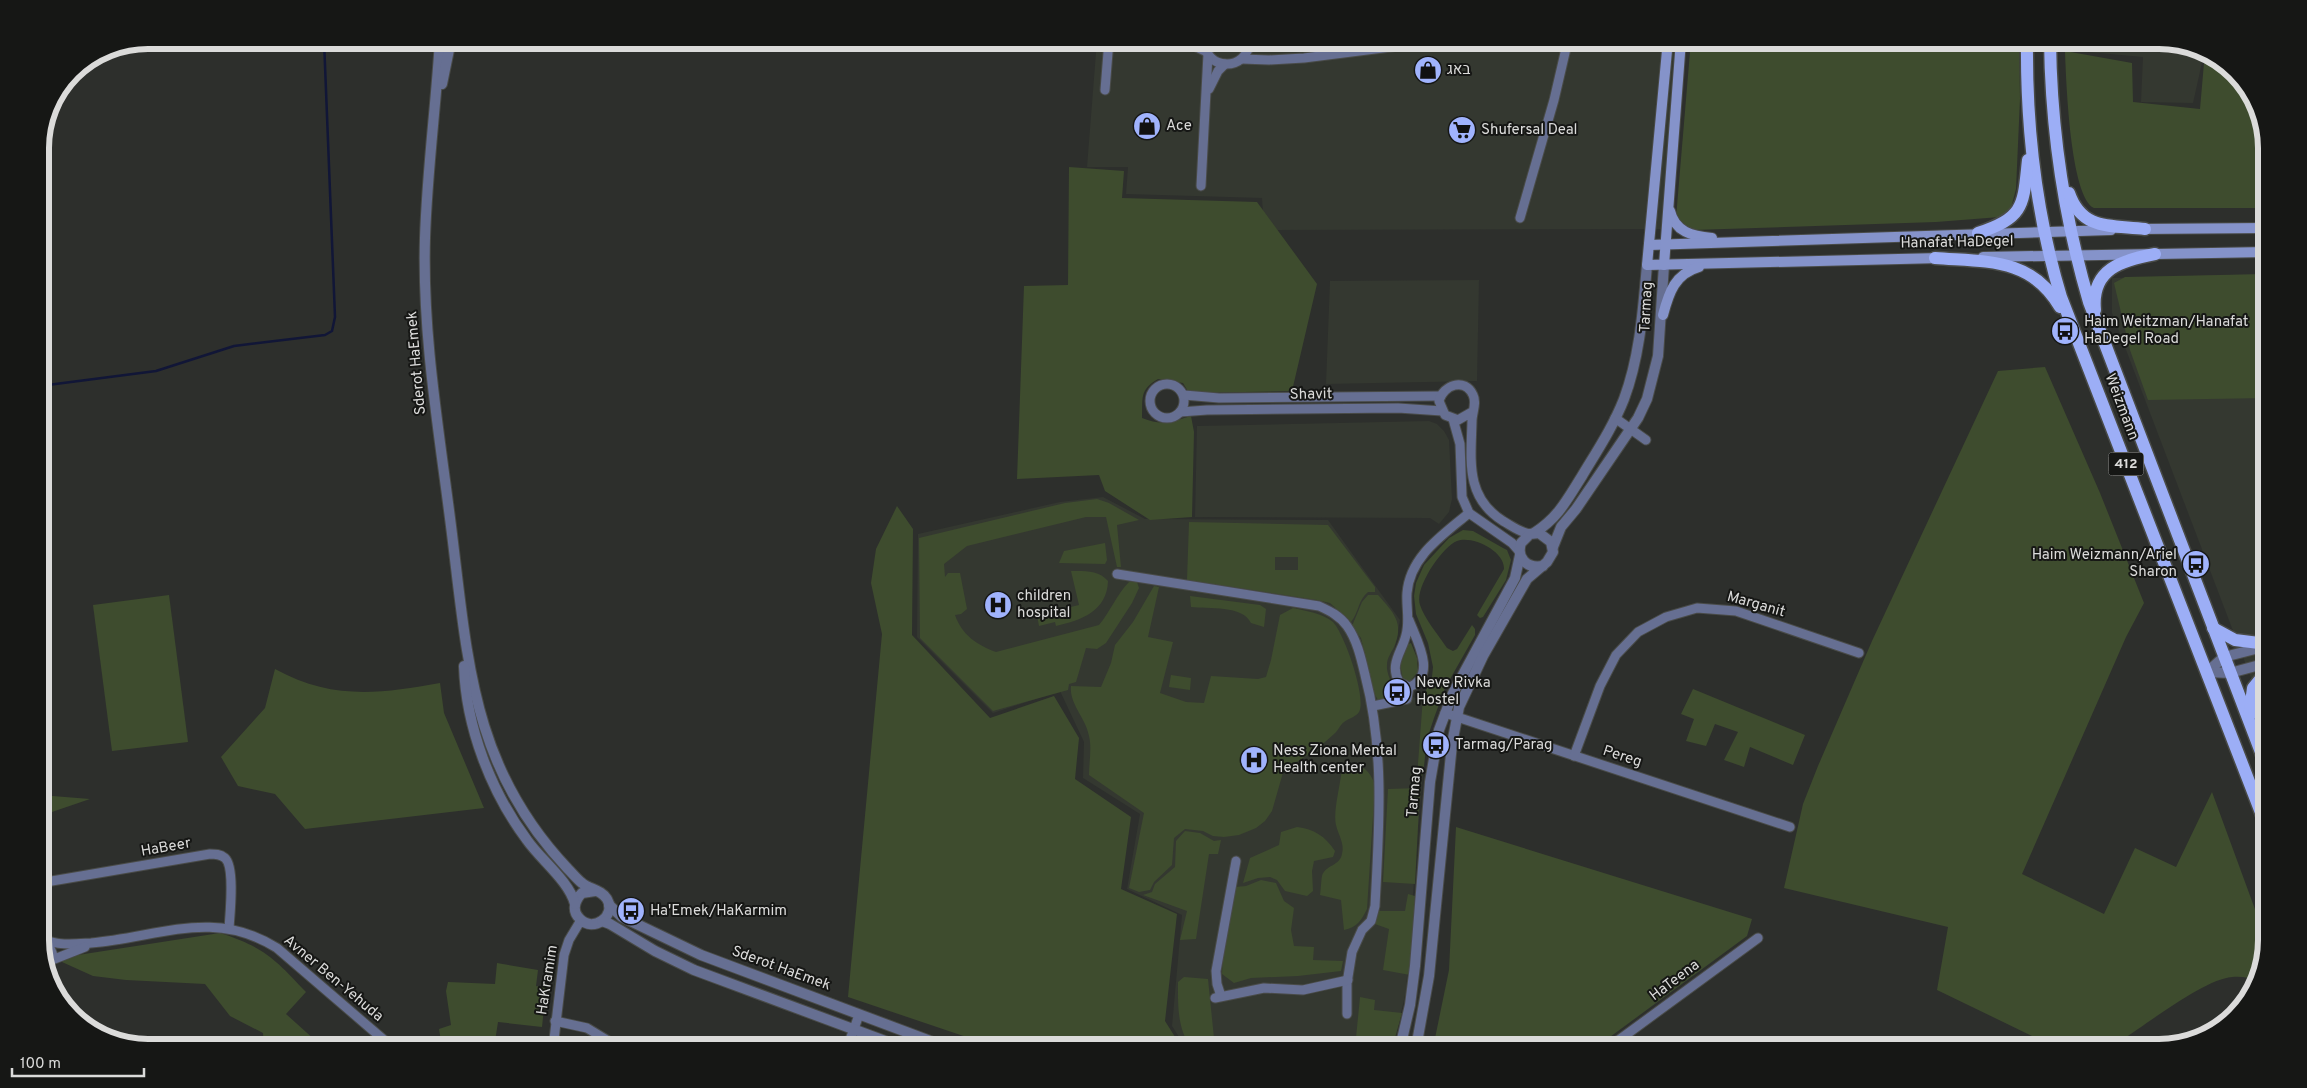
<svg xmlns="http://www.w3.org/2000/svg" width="2307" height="1088" viewBox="0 0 2307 1088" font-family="Overpass,Heebo,sans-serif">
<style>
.built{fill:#343830}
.green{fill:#3e4c2e;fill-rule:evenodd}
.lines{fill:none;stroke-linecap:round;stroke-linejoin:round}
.stream{stroke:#111637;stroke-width:2.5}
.minor-casing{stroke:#494b48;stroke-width:11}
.tertiary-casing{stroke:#494b48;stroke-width:12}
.secondary-casing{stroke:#494b48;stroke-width:12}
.primary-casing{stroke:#494b48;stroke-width:15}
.minor{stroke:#666f92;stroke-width:9}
.tertiary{stroke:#666f92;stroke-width:10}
.secondary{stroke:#8593ca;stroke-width:10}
.primary{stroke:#9caef6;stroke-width:12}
.labels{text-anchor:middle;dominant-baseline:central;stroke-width:4;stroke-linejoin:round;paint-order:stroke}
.shield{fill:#161715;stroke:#a0a09f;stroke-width:1}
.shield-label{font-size:14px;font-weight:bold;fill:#dbdbda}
.poi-label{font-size:15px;fill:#dbdbda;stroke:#161715;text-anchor:start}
.street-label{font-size:15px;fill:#dbdbda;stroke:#161715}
.rim{fill:none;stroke:#dbdbda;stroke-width:6}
</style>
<rect width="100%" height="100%" fill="#2d2f2c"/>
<!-- built -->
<g class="built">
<polygon points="1097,40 1686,40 1671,229 1264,230 1262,198 1126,194 1128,167 1087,167"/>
<polygon points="2066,40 2159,40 2201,48 2212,58 2203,58 2193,103 2141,102 2143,57 2066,50"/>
<polygon points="2267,274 2267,720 2112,313 2112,278"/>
<polygon points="1479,280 1477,381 1326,384 1330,281"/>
<polygon points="1429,421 1437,424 1444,431 1449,440 1452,499 1449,512 1439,524 1430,518 1195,517 1197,426"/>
<polygon points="1103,497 1145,519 1328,520 1400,620 1391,669 1396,688 1429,705 1417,839 1406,991 1393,1048 1186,1048 1172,1026 1182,915 1127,889 1140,814 1083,778 1084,742 1060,691 993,713 917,637 918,534 1060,502"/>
</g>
<!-- green -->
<g class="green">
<polygon points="1691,40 2019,40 2020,99 2016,189 2011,208 2000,217 1936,222 1693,230 1681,228 1676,218"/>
<path d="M 2065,51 L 2132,63 L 2133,102 L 2200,109 L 2204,63 L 2219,64 L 2249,88 L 2267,141 L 2267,208 L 2094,208 C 2070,197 2066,79 2065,51 Z"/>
<path d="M 1069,167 L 1124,171 L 1122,198 L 1257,202 L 1317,284 L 1292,391 L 1189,393 L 1183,383 L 1158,379 C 1139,390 1143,398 1142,418 C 1162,426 1171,422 1191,416 L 1194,432 L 1192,517 L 1150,520 L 1105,491 L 1099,475 L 1017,479 L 1024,286 L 1068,285 Z"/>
<polygon points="2267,274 2267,398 2148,400 2130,350 2114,283 2125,277"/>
<path d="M 2045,367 L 2100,493 L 2144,603 L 2126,637 L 2022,874 L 2104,914 L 2135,848 L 2176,867 L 2212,792 L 2267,942 L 2259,981 C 2250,978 2242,976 2232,977 C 2205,979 2148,1023 2122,1040 L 2119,1048 L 2057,1048 L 1937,990 L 1948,927 L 1784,888 L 1803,804 L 1818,766 L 1872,641 L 1998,371 Z"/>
<path d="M 1097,499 L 1109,503 L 1139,520 L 1117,525 L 1121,567 L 1117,567 L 1106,517 L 1086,517 L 967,546 L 944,564 L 945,577 L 948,573 L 960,573 L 967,609 L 961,614 L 955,615 C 962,635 977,645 996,652 L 1099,625 C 1110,612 1117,594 1129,582 L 1137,582 L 1139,588 L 1132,603 L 1106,643 L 1097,649 L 1086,648 L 1076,682 L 1069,684 L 1068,690 L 993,711 L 920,638 L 919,538 L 1065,503 Z"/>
<polygon points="897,506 913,529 912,635 990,718 1054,696 1079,738 1075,779 1131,817 1121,889 1177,914 1165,1021 1182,1048 999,1048 848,997 882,634 871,583 876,549"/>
<path d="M 1189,522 L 1328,525 L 1375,587 L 1375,592 L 1368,592 C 1358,600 1359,612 1351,622 L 1330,603 L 1317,600 L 1187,580 ZM 1275,557 L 1298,557 L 1298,570 L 1275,570 Z"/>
<path d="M 1463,530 L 1473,531 L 1503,548 L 1507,550 L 1511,560 L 1506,580 L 1483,617 L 1480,618 L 1477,615 L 1504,569 C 1505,551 1472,535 1457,541 C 1442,547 1414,588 1420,605 C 1424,618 1439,636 1447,648 L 1453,651 L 1457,649 L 1472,625 L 1475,629 L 1475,635 L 1445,688 L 1434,718 L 1427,739 L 1423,775 L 1417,777 L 1423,697 L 1432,677 L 1433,667 L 1428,643 L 1416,614 L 1414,596 L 1416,583 L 1424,565 L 1449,538 Z"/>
<polygon points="1105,543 1107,560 1105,564 1059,563 1064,551"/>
<path d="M 1071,571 C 1084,571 1099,570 1108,581 C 1107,611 1082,620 1056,626 L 1055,622 L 1039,626 L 1037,615 L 1079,605 Z"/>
<path d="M 1154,586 L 1159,587 L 1148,637 L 1173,642 L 1160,693 L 1186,702 L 1204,703 L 1211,676 L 1258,679 L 1266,677 L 1271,660 L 1280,615 L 1293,608 C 1306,611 1322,613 1333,622 C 1344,633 1367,698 1359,712 C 1356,717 1349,718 1344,722 C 1340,725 1338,731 1334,734 C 1319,748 1303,759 1284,769 L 1272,811 L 1265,821 L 1256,828 L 1239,835 L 1224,837 L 1213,836 L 1203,831 L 1185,829 L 1174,838 L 1172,865 L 1154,882 L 1150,890 L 1139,892 L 1129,888 L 1144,813 L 1089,775 C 1089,763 1092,748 1089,736 C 1086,718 1069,704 1071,686 L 1101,687 L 1111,663 L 1115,645 L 1133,622 Z"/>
<polygon points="169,595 188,742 112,751 93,605"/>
<path d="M 1368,595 L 1378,595 C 1393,612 1405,623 1394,647 C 1391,653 1387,658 1387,665 C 1386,673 1392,683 1395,691 L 1394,695 L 1385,700 L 1378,700 L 1374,693 L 1361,638 L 1352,626 L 1362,602 Z"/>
<path d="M 1190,596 L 1260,605 L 1266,609 L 1264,627 L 1251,623 C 1243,605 1208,609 1191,607 Z"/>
<polygon points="1411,643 1417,658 1418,672 1409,682 1403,679 1400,665 1408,644"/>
<path d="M 275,669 C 331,700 379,694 440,683 L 444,713 L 484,808 L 305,829 L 275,794 L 238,786 L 221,757 L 265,708 Z"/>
<polygon points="1171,675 1191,678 1190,690 1169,687"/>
<polygon points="1693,689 1805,735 1793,765 1750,747 1744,767 1724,760 1738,732 1715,724 1706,746 1686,741 1694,719 1681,714"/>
<path d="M 1348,764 C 1363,764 1370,771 1375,785 L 1367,909 C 1361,921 1357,927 1344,930 L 1341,900 L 1320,895 C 1321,889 1321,881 1322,876 C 1325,865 1340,866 1342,854 C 1345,844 1338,834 1336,825 C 1333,810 1341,783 1342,767 Z"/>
<polygon points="1420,788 1415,884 1383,882 1388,789"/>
<polygon points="40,795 90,799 49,813 40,819"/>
<path d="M 1297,827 C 1314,829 1325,836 1335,851 L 1333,857 L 1314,861 L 1312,871 L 1313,891 L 1307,896 L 1285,891 L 1277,880 L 1270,877 L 1258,878 L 1243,883 L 1250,858 L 1279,845 L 1281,832 Z"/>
<polygon points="1456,827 1752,919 1747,936 1595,1048 1433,1048 1449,970"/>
<polygon points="1185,831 1200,833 1214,841 1221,840 1218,854 1209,854 1196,939 1180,940 1187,911 1143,895 1152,892 1155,884 1175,867 1176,841"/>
<polygon points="1261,880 1276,883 1284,901 1294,908 1291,930 1294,946 1314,947 1313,960 1343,961 1341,971 1298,976 1251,978 1234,983 1222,974 1223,955 1235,887 1246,886"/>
<polygon points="1408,894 1415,896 1410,975 1383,970 1389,929 1375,924 1379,911 1405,911"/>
<path d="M 220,933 C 264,947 275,959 306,992 L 286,1014 L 316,1041 L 317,1048 L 262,1048 L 264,1047 L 263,1033 L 230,1016 L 205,984 L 126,980 L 93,976 L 62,962 L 65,957 Z"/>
<polygon points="497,963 538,970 536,986 546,988 542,1027 498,1022 494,1048 459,1048 459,1044 442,1047 439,1029 451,1025 446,991 448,982 495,984"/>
<path d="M 1184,977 L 1208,979 L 1215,1048 L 1191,1048 C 1177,1027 1178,1006 1178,982 Z"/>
<polygon points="1360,997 1375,1000 1374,1010 1402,1013 1392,1048 1355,1048"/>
</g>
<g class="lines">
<!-- stream -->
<polyline class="stream" points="40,386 156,371 234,346 325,335 332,331 335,317 324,40"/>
<!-- minor casing -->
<g class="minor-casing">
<g id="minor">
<polyline points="1181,40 1207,52"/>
<path d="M 1205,40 C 1203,71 1248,73 1250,40"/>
<polyline points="1269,40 1307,40"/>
<polyline points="1242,59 1269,60 1304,58 1446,40"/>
<polyline points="1209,89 1218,71 1225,64"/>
<polyline points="1105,90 1109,40"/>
<polyline points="1201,186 1208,54"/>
<polyline points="1520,218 1554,100 1568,40"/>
<circle cx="1167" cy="401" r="17"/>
<polyline points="1184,395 1219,398 1441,396"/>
<polyline points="1180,412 1207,410 1398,408 1442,411"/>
<path d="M 1472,412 L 1458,420 L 1445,415 L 1439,401 C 1443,385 1465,377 1473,395 C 1477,403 1472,413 1472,421 C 1471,461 1465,497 1503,521 C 1512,526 1519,532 1530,534"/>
<polyline points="1615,418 1646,440"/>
<polyline points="1453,419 1460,444 1462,497 1469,513 1512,543 1519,551"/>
<path d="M 1117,574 L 1319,606 C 1330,611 1340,616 1347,626 C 1357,640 1361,658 1365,675 C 1385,751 1379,828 1375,906 L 1371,921 L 1362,930 L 1352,952 L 1347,983 L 1347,1014"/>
<path d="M 1409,620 C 1416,639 1438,676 1409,687 L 1399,682 C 1389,664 1402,652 1406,635 C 1410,621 1406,607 1407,593 C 1410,556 1443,535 1469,513"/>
<polyline points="1373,706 1407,699 1409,687"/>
<polyline points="1445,713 1790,827"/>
<polyline points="1574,756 1600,686 1616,655 1638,632 1666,617 1697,608 1736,611 1859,653"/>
<path d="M 40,883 L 210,854 C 215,854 220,854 225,858 C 235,867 230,914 229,928"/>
<path d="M 43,939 C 59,946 74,944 91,943 C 160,937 213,908 277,948 L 384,1040 L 390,1048"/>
<polyline points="52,960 85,947"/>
<polyline points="1221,996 1217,984 1216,971 1236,861"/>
<polyline points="1215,998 1264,988 1303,990 1348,980"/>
<polyline points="555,1021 587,1028 620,1048"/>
<polyline points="553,1048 564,955 569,940 581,920"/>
<polyline points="847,1048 859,1015"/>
<polyline points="1608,1048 1758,938"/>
</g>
</g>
<!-- tertiary casing -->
<g class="tertiary-casing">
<g id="tertiary">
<path d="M 440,40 C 436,106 427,172 425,238 C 422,337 440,436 452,534 C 468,664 473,769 568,869 C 573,874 577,879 582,883 C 589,889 602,890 607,899 C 617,916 593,933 580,919 C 571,911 575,900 582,893 L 595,891"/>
<polyline points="442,84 451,40"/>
<path d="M 1534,533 C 1558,518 1567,500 1582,476 C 1597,451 1613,427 1624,399 C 1640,356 1643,310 1647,265"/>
<polyline points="1553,547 1561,527 1576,509 1638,418 1647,399 1658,356 1664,265"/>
<path d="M 464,666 C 466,727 491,792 527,840 C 541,860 569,881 575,904"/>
<polyline points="2207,672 2224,657 2267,646"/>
<polyline points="2207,672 2230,673 2267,663"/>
<polyline points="609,905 622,917 701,955 949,1048"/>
<polyline points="602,921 610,924 655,951 694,970 904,1048"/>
<polyline points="40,938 47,942 52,954 48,968"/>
<polyline points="1400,1048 1410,1005 1415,966 1430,782 1439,730 1453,693 1515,578 1520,555"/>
<path d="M 1416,1048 L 1429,976 L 1452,744 L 1459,707 L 1483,656 L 1527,579 L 1547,562 L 1553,552 L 1551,542 L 1539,533 L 1530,534 L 1521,543 C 1516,558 1527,569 1543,566"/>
</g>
</g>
<!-- secondary casing -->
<g class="secondary-casing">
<g id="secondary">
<polyline points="1668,40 1647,265 1941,258"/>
<path d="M 1670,211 C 1675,232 1692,236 1712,238"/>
<polyline points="2138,229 2267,228"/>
<polyline points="1649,245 2111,230"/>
<polyline points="1983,257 2267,252"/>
<polyline points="1664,265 1681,40"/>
<path d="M 1663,315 C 1669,292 1675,274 1699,267"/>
</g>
</g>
<!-- primary casing -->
<g class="primary-casing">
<g id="primary">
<path d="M 2027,40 C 2026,127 2036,214 2061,297 L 2267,828"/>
<path d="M 2050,40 C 2051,129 2064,217 2089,302 L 2267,768"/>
<path d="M 2069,193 C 2082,231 2111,225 2145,229"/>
<path d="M 1978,233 C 2025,217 2023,206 2028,160"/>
<path d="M 1935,258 C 1986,262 2031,257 2060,307"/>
<path d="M 2095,310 C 2091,269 2122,260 2155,254"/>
<polyline points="2213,628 2235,640 2267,644"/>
<polyline points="2249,717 2253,688 2267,671"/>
</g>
</g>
<!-- minor -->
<use href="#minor" class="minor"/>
<!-- tertiary -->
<use href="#tertiary" class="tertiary"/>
<!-- secondary -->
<use href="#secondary" class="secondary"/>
<!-- primary -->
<use href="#primary" class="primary"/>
</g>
<!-- icons -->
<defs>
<g id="shop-disc" transform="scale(1.4375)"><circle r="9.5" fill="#a0b3fd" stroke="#161715"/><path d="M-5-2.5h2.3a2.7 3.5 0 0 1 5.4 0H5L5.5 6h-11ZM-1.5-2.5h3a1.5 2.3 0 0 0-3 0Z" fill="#111"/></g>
<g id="supermarket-disc" transform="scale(1.4375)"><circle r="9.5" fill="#a0b3fd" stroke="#161715"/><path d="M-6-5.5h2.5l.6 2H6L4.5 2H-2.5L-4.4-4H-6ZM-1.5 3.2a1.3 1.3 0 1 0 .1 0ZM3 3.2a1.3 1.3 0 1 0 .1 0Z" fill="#111"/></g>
<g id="bus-disc" transform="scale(1.4375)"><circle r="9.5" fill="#a0b3fd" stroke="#161715"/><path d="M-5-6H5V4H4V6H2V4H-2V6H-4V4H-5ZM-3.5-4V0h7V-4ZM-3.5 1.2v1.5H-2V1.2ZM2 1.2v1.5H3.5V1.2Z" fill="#111"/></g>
<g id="hospital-disc" transform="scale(1.4375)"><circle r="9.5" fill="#a0b3fd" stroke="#161715"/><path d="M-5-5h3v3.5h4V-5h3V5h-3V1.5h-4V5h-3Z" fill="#111"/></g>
</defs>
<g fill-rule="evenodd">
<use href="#shop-disc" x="1428" y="70"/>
<use href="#shop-disc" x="1147" y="126"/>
<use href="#supermarket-disc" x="1462" y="130"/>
<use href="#bus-disc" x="2065" y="331"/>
<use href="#bus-disc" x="2196" y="564"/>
<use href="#hospital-disc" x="998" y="605"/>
<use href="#bus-disc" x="1397" y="692"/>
<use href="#bus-disc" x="1436" y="745"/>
<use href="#hospital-disc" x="1254" y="760"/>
<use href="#bus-disc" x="631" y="911"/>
</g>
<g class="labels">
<!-- shield labels -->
<rect class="shield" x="2108.5" y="452.5" width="35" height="23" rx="4"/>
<g class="shield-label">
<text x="2126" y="464">412</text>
</g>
<!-- poi labels -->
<g class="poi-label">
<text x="1447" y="70">באג</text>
<text x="1166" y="126">Ace</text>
<text x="1481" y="130">Shufersal Deal</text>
<text x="2084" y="322">Haim Weitzman/Hanafat<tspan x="2084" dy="17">HaDegel Road</tspan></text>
<text x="2177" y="555" text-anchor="end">Haim Weizmann/Ariel<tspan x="2177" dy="17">Sharon</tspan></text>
<text x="1017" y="596">children<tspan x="1017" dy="17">hospital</tspan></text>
<text x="1416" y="683">Neve Rivka<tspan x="1416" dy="17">Hostel</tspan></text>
<text x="1455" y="745">Tarmag/Parag</text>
<text x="1273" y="751">Ness Ziona Mental<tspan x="1273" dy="17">Health center</tspan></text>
<text x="650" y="911">Ha'Emek/HaKarmim</text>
</g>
<!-- street labels -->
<g class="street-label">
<text transform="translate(1957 243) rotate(-1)">Hanafat HaDegel</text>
<text transform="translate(1647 307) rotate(-87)">Tarmag</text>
<text transform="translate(417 363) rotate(-95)">Sderot HaEmek</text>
<text transform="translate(1311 395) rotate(-1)">Shavit</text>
<text transform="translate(2121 407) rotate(69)">Weizmann</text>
<text transform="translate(1756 605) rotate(16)">Marganit</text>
<text transform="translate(1622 757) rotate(18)">Pereg</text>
<text transform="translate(1415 792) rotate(-85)">Tarmag</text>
<text transform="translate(166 848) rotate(-10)">HaBeer</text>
<text transform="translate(781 969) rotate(20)">Sderot HaEmek</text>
<text transform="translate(333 979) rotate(40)">Avner Ben-Yehuda</text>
<text transform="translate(548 980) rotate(-81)">HaKramim</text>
<text transform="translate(1675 981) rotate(-37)">HaTeena</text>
</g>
</g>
<!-- crop -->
<path d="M0 0H2307V1088H0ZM148 49H2159A99 99 0 0 1 2258 148V940A99 99 0 0 1 2159 1039H148A99 99 0 0 1 49 940V148A99 99 0 0 1 148 49Z" fill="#161715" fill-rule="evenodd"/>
<path class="rim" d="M148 49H2159A99 99 0 0 1 2258 148V940A99 99 0 0 1 2159 1039H148A99 99 0 0 1 49 940V148A99 99 0 0 1 148 49Z"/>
<!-- scale -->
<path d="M12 1068v8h132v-8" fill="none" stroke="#dbdbda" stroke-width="2.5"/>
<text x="20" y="1068" font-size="15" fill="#dbdbda" stroke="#161715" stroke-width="4" paint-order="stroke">100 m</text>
</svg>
